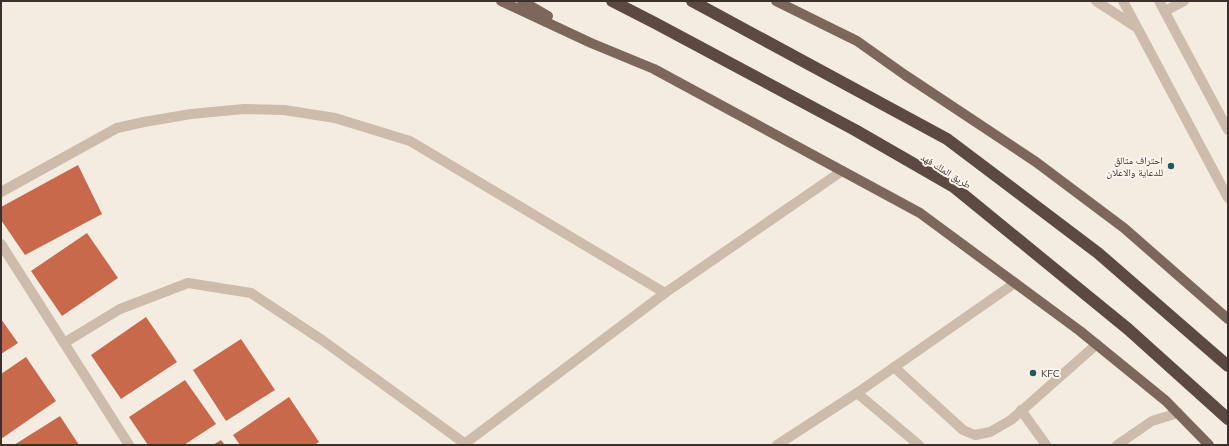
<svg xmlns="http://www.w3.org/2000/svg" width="1229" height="446" viewBox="0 0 1229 446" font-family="Mulish,'Noto Naskh Arabic',sans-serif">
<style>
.building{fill:#c8694b}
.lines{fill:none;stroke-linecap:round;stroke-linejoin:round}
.minor{stroke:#cdbbac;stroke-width:10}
.major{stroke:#7d675c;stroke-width:10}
.highway{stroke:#5c4a42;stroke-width:12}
.poi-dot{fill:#1f5a5e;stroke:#fbf5ee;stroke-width:1.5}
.labels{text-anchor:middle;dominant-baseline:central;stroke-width:4;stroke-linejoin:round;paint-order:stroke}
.poi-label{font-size:10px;fill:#3b302b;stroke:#fbf5ee;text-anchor:end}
.street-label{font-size:10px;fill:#3b302b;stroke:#fbf5ee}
</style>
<rect width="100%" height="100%" fill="#f4ebe1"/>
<!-- building -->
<g class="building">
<polygon points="78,165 102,214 25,255 1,220 1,207"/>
<polygon points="87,233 118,278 62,316 31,271"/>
<polygon points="146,317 177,362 121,399 91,355"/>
<polygon points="1,319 18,343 1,354"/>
<polygon points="241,339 275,390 226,421 193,370"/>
<polygon points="26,357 56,401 1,439 1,374"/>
<polygon points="185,380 216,424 184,445 148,445 129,417"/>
<polygon points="289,397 319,442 314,445 240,445 233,435"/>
<polygon points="60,416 79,445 14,445"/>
<polygon points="221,440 225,445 213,445"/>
</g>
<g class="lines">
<!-- minor -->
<g class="minor">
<polyline points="1096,1 1136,27"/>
<polyline points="1123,1 1228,198"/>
<polyline points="1159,1 1228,130"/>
<polyline points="1165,11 1184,1"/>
<polyline points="1,192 117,128 144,122 191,114 244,109 284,110 335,118 410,141 665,293"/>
<polyline points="1,244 129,445"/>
<polyline points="64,343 120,309 188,283 251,293 322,340 467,445"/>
<polyline points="894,367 963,430 975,435 990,432 1011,420 1097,344"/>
<polyline points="857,393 919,445"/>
<polyline points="1021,410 1046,445"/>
<polyline points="463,445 665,293 842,171"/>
<polyline points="777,445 857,393 1015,283"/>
<polyline points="1117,445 1152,421 1178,413"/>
</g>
<!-- major -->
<g class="major">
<polyline points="501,1 591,43 654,69 920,213 1080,331 1166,401 1209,445"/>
<polyline points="522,1 548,16"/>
<polyline points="776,1 857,41 905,75 1036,162 1124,228 1228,319"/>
</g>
<!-- highway -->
<g class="highway">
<polyline points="612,1 655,23 855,130 954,187 1128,329 1228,419"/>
<polyline points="692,1 947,139 1098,253 1228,366"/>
</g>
</g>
<!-- markers -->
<g class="poi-dot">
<circle cx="1171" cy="166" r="4"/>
<circle cx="1033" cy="373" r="4"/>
</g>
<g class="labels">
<!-- poi labels -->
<g class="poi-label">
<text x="1163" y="160">احتراف متالق<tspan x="1163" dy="12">للدعاية والاعلان</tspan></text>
<text x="1041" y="373" text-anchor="start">KFC</text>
</g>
<!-- street labels -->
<g class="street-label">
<text transform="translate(946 171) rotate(32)">طريق الملك فهد</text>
</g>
</g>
<!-- border -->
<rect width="1229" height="446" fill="none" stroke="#3b302b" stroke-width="4"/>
</svg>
